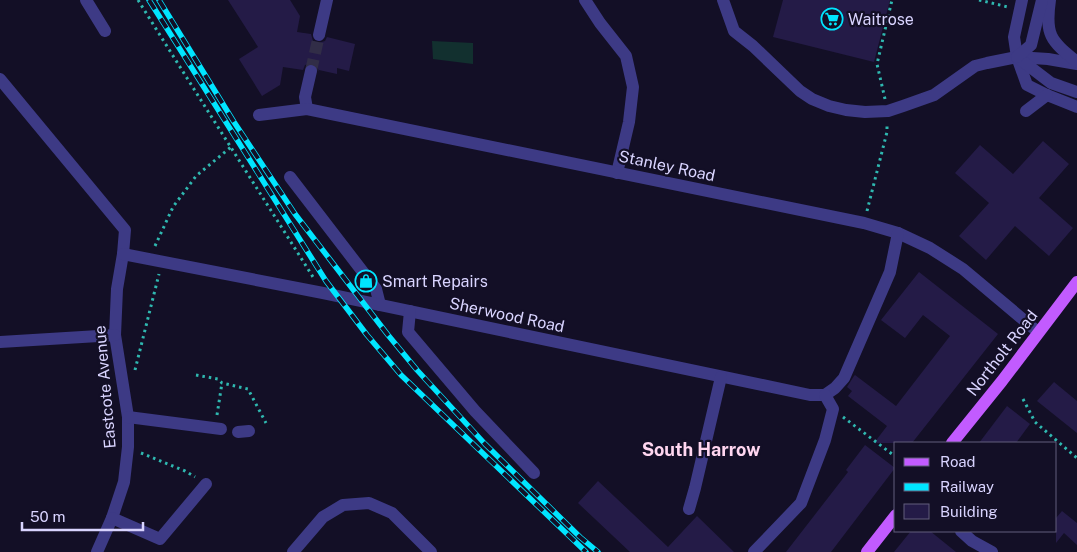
<svg xmlns="http://www.w3.org/2000/svg" width="1077" height="552" viewBox="0 0 1077 552" font-family="'Public Sans',sans-serif">
<style>
.green{fill:#12302f}
.building{fill:#241b47}
.lines{fill:none;stroke-linecap:round;stroke-linejoin:round}
.minor-tunnel{stroke:#312d47;stroke-width:12;stroke-dasharray:12 6;stroke-linecap:butt}
.path{stroke:#2fb8b0;stroke-width:3;stroke-dasharray:2.5 4;stroke-linecap:butt}
.minor{stroke:#3d3a85;stroke-width:12}
.major{stroke:#c25bff;stroke-width:12}
.rail-casing{stroke:#00e5ff;stroke-width:5.5}
.rail{stroke:#130f26;stroke-width:4;stroke-dasharray:11;stroke-linecap:butt}
.labels{text-anchor:middle;dominant-baseline:central;stroke-width:4.5;stroke-linejoin:round;paint-order:stroke}
.poi-label{font-size:16px;fill:#d9d4ff;stroke:#130f26;text-anchor:start}
.street-label{font-size:16px;fill:#d9d4ff;stroke:#130f26}
.neighbourhood-label{font-size:18px;font-weight:bold;fill:#ffd6f0;stroke:#130f26}
</style>
<rect width="100%" height="100%" fill="#130f26"/>
<!-- green -->
<polygon class="green" points="432,41 473,43 473,64 433,59"/>
<!-- building -->
<g class="building">
<polygon points="228,0 290,0 300,16 297,32 311,34 313,41 318,43 325,41 327,37 355,44 349,71 337,68 337,74 319,70 319,72 317,65 312,63 305,65 303,70 283,67 280,85 262,96 239,59 258,47"/>
<polygon points="783,0 890,0 874,62 773,37"/>
<polygon points="1043,141 1069,164 1039,198 1073,228 1049,256 1015,226 986,260 959,236 989,203 955,173 980,145 1013,174"/>
<polygon points="919,272 998,334 912,443 874,443 887,426 848,396 852,391 847,387 854,376 855,375 896,406 950,336 923,315 905,338 881,320"/>
<polygon points="1054,382 1077,401 1077,433 1037,401"/>
<polygon points="1007,406 1030,424 1016,443 979,443"/>
<polygon points="865,445 895,468 831,552 786,552 848,472 846,470"/>
<polygon points="598,481 668,547 697,516 734,552 630,552 578,503"/>
<polygon points="1062,511 1077,523 1077,545 1064,533 1056,543 1056,518"/>
<polygon points="911,531 930,531 956,552 894,552"/>
</g>
<g class="lines">
<!-- minor-tunnel -->
<polyline class="minor-tunnel" points="311,71 319,35"/>
<!-- path -->
<g class="path">
<path d="M 138,0 C 196,93 255,185 313,277"/>
<polyline points="979,0 1008,7"/>
<polyline points="885,99 877,64 892,0"/>
<polyline points="867,211 887,132 887,123"/>
<polyline points="155,246 173,207 196,176 231,147"/>
<polyline points="135,370 159,274"/>
<polyline points="196,375 218,379 222,383 248,389 266,423"/>
<polyline points="1023,399 1035,422 1077,458"/>
<polyline points="217,415 222,383"/>
<polyline points="843,417 896,457"/>
<polyline points="141,453 185,471 195,477"/>
</g>
<!-- minor -->
<g class="minor">
<polyline points="86,0 105,31"/>
<polyline points="585,0 600,23 626,56 633,87 629,122 617,173"/>
<polyline points="723,0 734,31 753,46 800,91 812,99 829,106 846,110 865,112 888,111 903,106 934,95 975,66 987,63 1017,57 1048,59 1077,64"/>
<polyline points="1022,0 1014,37 1017,57 1027,85 1047,95 1077,107"/>
<path d="M 1050,0 C 1045,35 1050,40 1077,62"/>
<polyline points="319,35 327,0"/>
<polyline points="1017,57 1051,83 1077,92"/>
<polyline points="1017,57 1031,45 1042,0"/>
<polyline points="0,79 125,230 123,254 117,289 115,335 128,417 128,447 124,482 112,518 97,552"/>
<polyline points="307,109 305,97 311,71"/>
<polyline points="1026,111 1047,95"/>
<polyline points="259,115 307,109 864,223 898,233 930,248 963,269 1038,332"/>
<polyline points="290,177 376,289 380,305"/>
<polyline points="123,254 323,293 810,395 825,395"/>
<polyline points="410,311 408,332 475,411 534,473"/>
<polyline points="0,342 115,335"/>
<polyline points="825,395 835,388 844,378 890,272 898,233"/>
<polyline points="128,417 221,429"/>
<polyline points="238,432 249,431"/>
<polyline points="689,509 695,488 721,377"/>
<polyline points="112,518 160,539 206,484"/>
<polyline points="961,531 972,541 992,552"/>
<polyline points="293,552 323,517 343,505 369,503 392,513 431,552"/>
<polyline points="754,552 801,503 825,440 833,409 825,395"/>
</g>
<!-- major -->
<g class="major">
<polyline points="952,443 1002,381 1077,282"/>
<polyline points="867,552 896,515"/>
</g>
<!-- rail casing -->
<g class="rail-casing">
<g id="rail">
<polyline points="149,0 326,281 367,335 401,375 586,552"/>
<polyline points="159,0 234,122 295,214 388,335 417,370 485,444 580,537 598,552"/>
</g>
</g>
<!-- rail -->
<use href="#rail" class="rail"/>
</g>
<!-- icons -->
<defs>
<g id="supermarket-ring" transform="scale(1.125)"><circle r="9.5" fill="#130f26" stroke="#00e5ff" stroke-width="1.5"/><path d="M-6-5.5h2.5l.6 2H6L4.5 2H-2.5L-4.4-4H-6ZM-1.5 3.2a1.3 1.3 0 1 0 .1 0ZM3 3.2a1.3 1.3 0 1 0 .1 0Z" fill="#00e5ff"/></g>
<g id="shop-ring" transform="scale(1.125)"><circle r="9.5" fill="#130f26" stroke="#00e5ff" stroke-width="1.5"/><path d="M-5-2.5h2.3a2.7 3.5 0 0 1 5.4 0H5L5.5 6h-11ZM-1.5-2.5h3a1.5 2.3 0 0 0-3 0Z" fill="#00e5ff"/></g>
</defs>
<g fill-rule="evenodd">
<use href="#supermarket-ring" x="832" y="19"/>
<use href="#shop-ring" x="366" y="281"/>
</g>
<g class="labels">
<!-- poi labels -->
<g class="poi-label">
<text x="848" y="19">Waitrose</text>
<text x="382" y="281">Smart Repairs</text>
</g>
<!-- street labels -->
<g class="street-label">
<text transform="translate(667 166) rotate(12)">Stanley Road</text>
<text transform="translate(507 315) rotate(12)">Sherwood Road</text>
<text transform="translate(1002 353) rotate(-52)">Northolt Road</text>
<text transform="translate(105 387) rotate(-95)">Eastcote Avenue</text>
</g>
<!-- neighbourhood labels -->
<g class="neighbourhood-label">
<text x="701" y="449">South Harrow</text>
</g>
</g>
<!-- legend -->
<rect x="894" y="442" width="162" height="90" fill="#130f26" stroke="#625e7d"/>
<rect x="904" y="458" width="25" height="8" fill="#c25bff" stroke="#625e7d"/>
<text x="940" y="467" font-size="15" fill="#d9d4ff">Road</text>
<rect x="904" y="483" width="25" height="8" fill="#00e5ff" stroke="#625e7d"/>
<text x="940" y="492" font-size="15" fill="#d9d4ff">Railway</text>
<rect x="904" y="504" width="25" height="15" fill="#241b47" stroke="#625e7d"/>
<text x="940" y="517" font-size="15" fill="#d9d4ff">Building</text>
<!-- scale -->
<path d="M22 522v8h121v-8" fill="none" stroke="#d9d4ff" stroke-width="2.5"/>
<text x="30" y="522" font-size="15" fill="#d9d4ff" stroke="#130f26" stroke-width="4" paint-order="stroke">50 m</text>
</svg>
